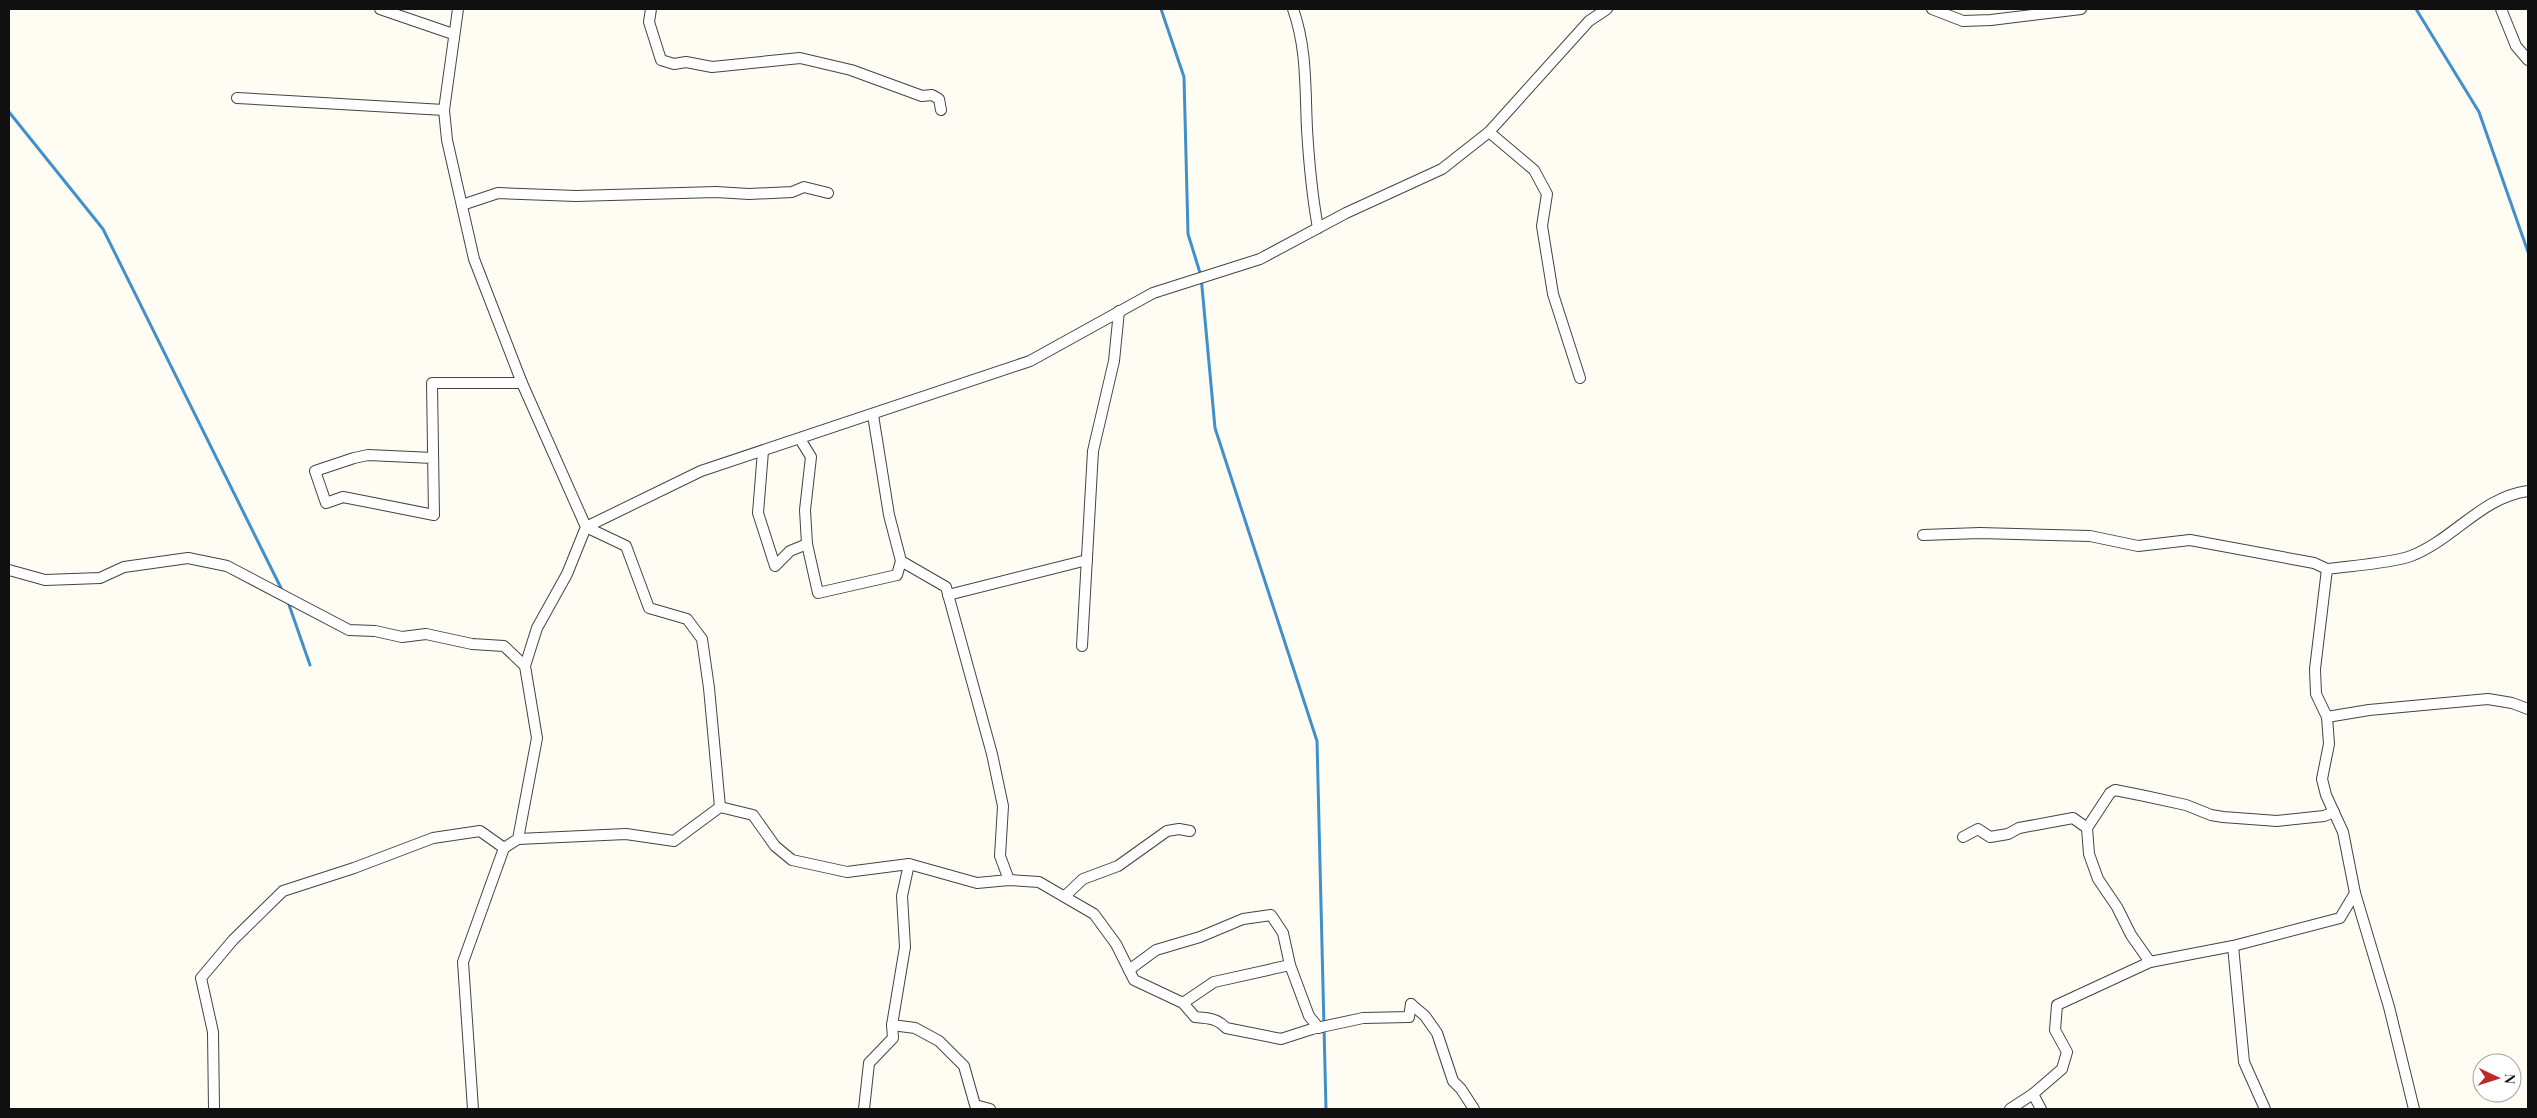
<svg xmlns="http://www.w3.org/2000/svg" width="2537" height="1118" viewBox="0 0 2537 1118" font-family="'Playfair Display',serif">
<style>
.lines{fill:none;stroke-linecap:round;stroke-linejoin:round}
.stream{stroke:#418fcb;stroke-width:3}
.minor-casing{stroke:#434343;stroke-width:12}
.minor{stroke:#fff;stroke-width:10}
</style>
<rect width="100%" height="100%" fill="#fffdf3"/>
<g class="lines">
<!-- stream -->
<g class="stream">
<polyline points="1161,9 1184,77 1188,234 1201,276 1215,428 1317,741 1326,1109"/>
<polyline points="2416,9 2479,112 2528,252"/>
<polyline points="9,112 103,229 283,592"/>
<polyline points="288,602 310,665"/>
</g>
<!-- minor casing -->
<g class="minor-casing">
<g id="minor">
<polyline points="380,9 453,34"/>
<polyline points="458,9 444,110 447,140 474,259 522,383 586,527 567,574 537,628 525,666 537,738 518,839 504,848 463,962 473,1109"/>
<polyline points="651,9 649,22 661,60 674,64 686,62 712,67 800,58 851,70 922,96 932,95 939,99 941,110"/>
<path d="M 1293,9 C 1307,48 1305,88 1307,129 C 1309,163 1312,195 1318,228"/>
<polyline points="1932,9 1963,21 1991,20 2081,9"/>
<polyline points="2501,9 2516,46 2528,60"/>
<polyline points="237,98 444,110"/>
<polyline points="1489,132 1534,170 1547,194 1542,226 1553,294 1580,378"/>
<polyline points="462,205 498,193 576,196 716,192 749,194 792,192 804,187 828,193"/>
<polyline points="873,415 889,515 901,561 946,587 992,754 1003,806 1000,856 1009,880"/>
<polyline points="800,439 811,457 805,510 807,544 818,593 897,575 901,561"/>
<polyline points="763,451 758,513 775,566 790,551 807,544"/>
<polyline points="433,458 368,455 354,458 315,471 326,503 343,497 434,515 432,383 522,383"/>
<polyline points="1923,535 1980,533 2090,536 2138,546 2190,540 2314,563 2327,569"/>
<polyline points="9,570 45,580 100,578 124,567 188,558 227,566 349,630 375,631 402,637 426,634 472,644 504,646 525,666"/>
<polyline points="948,595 1087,560"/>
<polyline points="1082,646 1093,451 1114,361 1119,311"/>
<polyline points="2327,717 2369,710 2488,699 2512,703 2528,709"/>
<polyline points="720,807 709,688 702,639 687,619 649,608 626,546 586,527 701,471 1030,361 1153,293 1260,259 1346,213 1442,169 1489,132 1589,21 1607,9"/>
<polyline points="1963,837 1978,829 1990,837 2008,834 2019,828 2073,818 2087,828"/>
<path d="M 518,839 L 626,834 L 674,841 L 720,807 L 753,815 L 775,846 L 792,860 L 847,872 L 909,864 L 977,883 L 1009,880 L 1039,882 L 1094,914 L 1116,944 L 1134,980 L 1183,1003 L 1195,1017 C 1208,1018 1217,1018 1226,1028 L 1281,1039 L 1312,1029 L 1363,1018 L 1409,1017 L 1411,1004"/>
<polyline points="909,864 902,896 905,947 892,1025 915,1028 939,1041 964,1066 975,1105 990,1109"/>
<polyline points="1065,896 1083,879 1118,866 1167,831 1179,829 1190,831"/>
<polyline points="2233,946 2244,1062 2265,1109"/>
<polyline points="2150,962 2131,935 2117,907 2098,879 2089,854 2087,828 2110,793 2115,790 2145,796 2186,805 2211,815 2223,817 2277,821 2324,816 2334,812"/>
<polyline points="1129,970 1156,950 1200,937 1243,919 1271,915 1283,933 1290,965"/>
<polyline points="1183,1003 1214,982 1290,965 1309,1016 1319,1028"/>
<polyline points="1411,1004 1425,1016 1437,1033 1453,1081 1461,1089 1474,1109"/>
<polyline points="214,1109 213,1032 201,978 233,940 283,891 354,868 433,838 480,831 504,848"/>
<polyline points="864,1109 869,1063 893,1038 892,1025"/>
<polyline points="2010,1109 2033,1094"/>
<polyline points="2041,1109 2033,1094 2062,1069 2067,1052 2055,1030 2057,1005 2150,962 2233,946 2340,918 2355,893"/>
<path d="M 2414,1109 L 2389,1007 L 2355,893 L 2343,832 L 2326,795 L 2322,779 L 2329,744 L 2327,717 L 2316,694 L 2315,669 L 2327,569 C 2349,566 2393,563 2411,556 C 2454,539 2482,497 2528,491"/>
</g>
</g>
<!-- minor -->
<use href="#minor" class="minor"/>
</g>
<!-- border -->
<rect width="2537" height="1118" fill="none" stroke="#101010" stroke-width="20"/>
<!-- north arrow -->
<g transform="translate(2497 1078) rotate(94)"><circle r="24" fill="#ffffff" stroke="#9f9f9f"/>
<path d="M0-4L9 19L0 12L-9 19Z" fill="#bf292b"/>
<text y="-8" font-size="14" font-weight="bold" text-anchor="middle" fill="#101010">N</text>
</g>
</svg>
